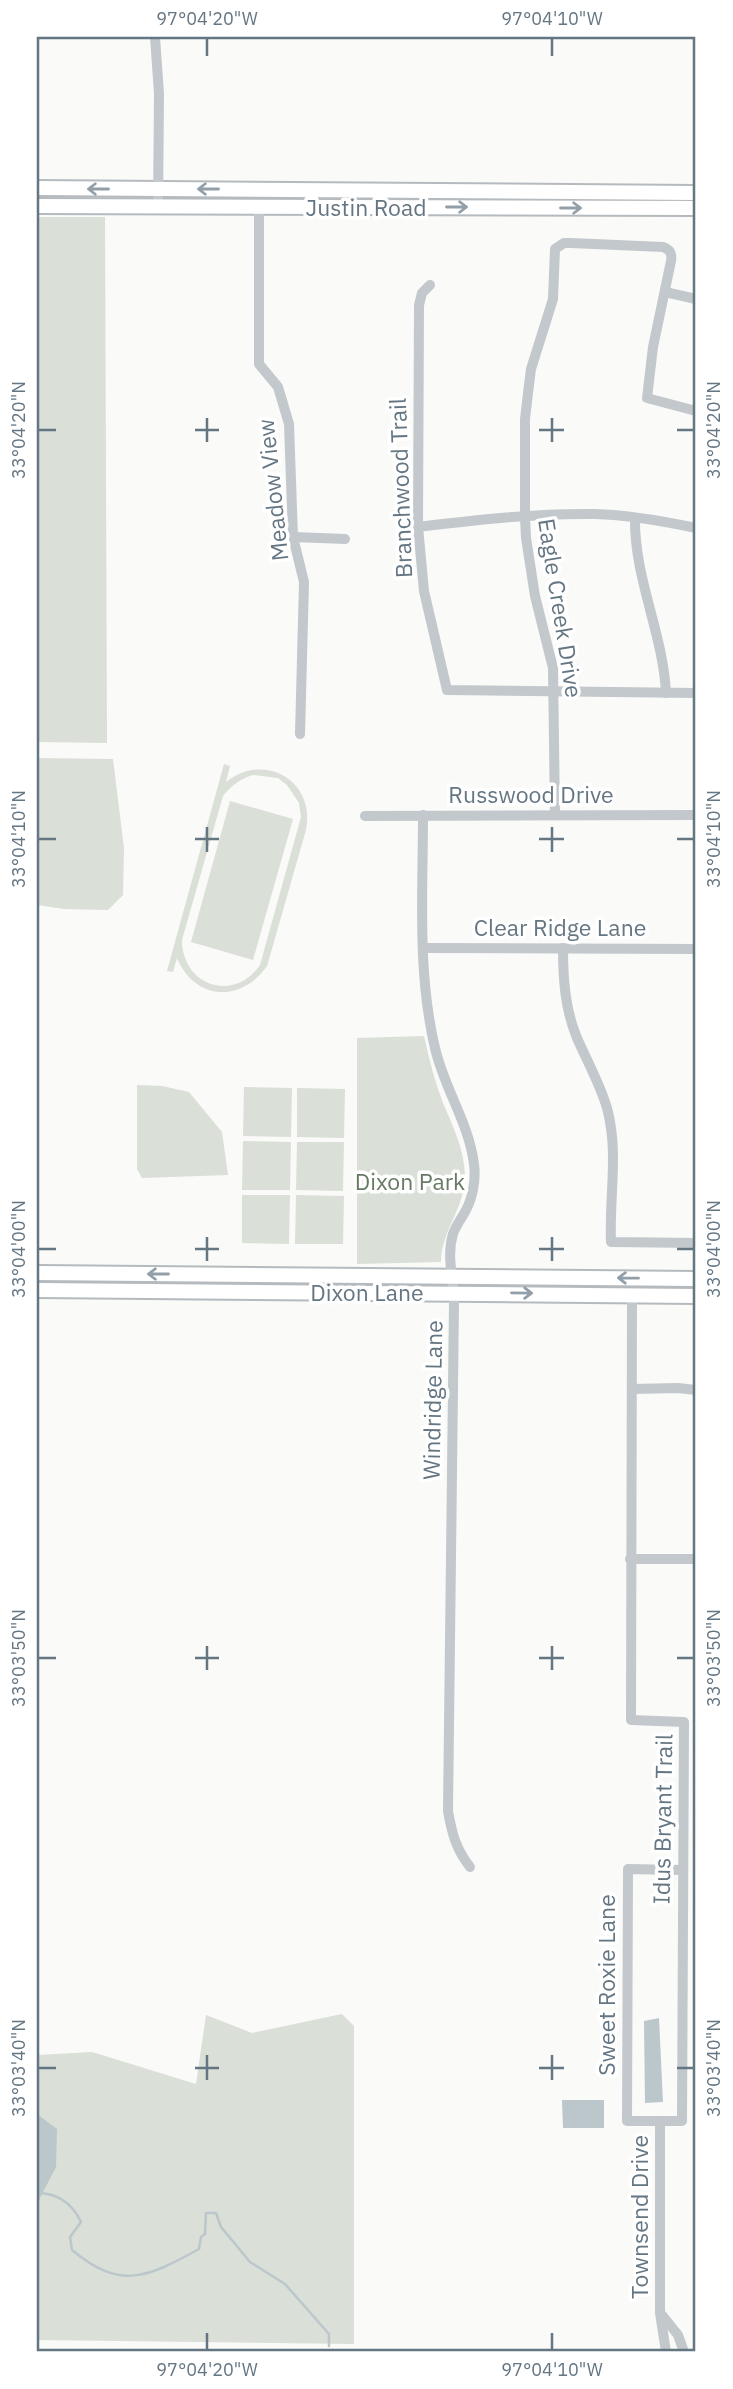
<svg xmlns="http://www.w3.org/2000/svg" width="733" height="2389" viewBox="0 0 733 2389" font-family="'IBM Plex Sans',sans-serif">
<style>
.green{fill:#dadfd7;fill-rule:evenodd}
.water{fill:#bbc7cb}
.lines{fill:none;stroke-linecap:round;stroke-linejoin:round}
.stream{stroke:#bbc7cb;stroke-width:2.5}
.major-casing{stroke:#b5babe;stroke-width:18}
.minor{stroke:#c3c8cc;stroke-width:10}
.major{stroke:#fff;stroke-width:14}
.oneway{stroke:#939fa8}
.ticks{fill:none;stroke:#657683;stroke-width:2.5}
.labels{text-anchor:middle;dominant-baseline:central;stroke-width:7;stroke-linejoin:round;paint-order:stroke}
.street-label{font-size:23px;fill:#657683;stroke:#fff}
.park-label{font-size:23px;fill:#687a64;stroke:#fff}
.neatline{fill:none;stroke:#657683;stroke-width:2.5}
.ticks-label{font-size:18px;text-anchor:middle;fill:#657683}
</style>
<rect width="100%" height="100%" fill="#fafaf8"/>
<!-- green -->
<g class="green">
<polygon points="37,217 105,217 107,743 37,742"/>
<polygon points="37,758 113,759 124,848 123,895 108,910 64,909 37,905"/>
<path d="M 224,764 L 230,766 L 226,782 C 265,751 316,781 306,830 L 267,966 C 241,1003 195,1001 177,958 L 173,972 L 167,971 ZM 253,775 L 278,778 L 287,785 L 299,803 L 301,817 L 260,965 C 234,1003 182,986 182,940 L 223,796 C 232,785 240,779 253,775 Z"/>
<polygon points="230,801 293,819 253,960 191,942"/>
<path d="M 424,1036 C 429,1059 435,1082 443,1103 C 453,1127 464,1148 465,1175 C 466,1206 441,1231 441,1262 L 357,1264 L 357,1038 Z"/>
<polygon points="137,1085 162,1086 189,1092 222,1132 228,1175 142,1178 137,1169"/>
<polygon points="244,1087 292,1088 291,1137 243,1136"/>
<polygon points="297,1088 345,1089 344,1138 297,1137"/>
<polygon points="243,1141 291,1142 290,1190 242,1190"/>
<polygon points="297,1142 344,1142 343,1191 296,1190"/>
<polygon points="242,1195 290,1195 289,1244 242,1243"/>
<polygon points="296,1195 344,1196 343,1244 295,1244"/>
<polygon points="342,2014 354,2026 354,2344 37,2340 37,2055 92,2052 196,2084 206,2015 252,2033"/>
</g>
<!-- water -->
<g class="water">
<polygon points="659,2018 663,2102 645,2103 644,2021"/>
<polygon points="562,2100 604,2100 604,2128 563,2128"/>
<polygon points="37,2114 57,2129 56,2167 39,2200 37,2199"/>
</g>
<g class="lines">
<!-- stream -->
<path class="stream" d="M 37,2193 C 57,2193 72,2203 81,2222 L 70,2237 L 72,2250 C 121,2291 148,2277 199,2249 L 201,2237 L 205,2234 L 206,2213 L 216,2213 L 221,2227 L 250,2262 L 285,2284 L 329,2334 L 329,2346"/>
<!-- major casing -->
<g class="major-casing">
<g id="major">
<polyline points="37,188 696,193"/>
<polyline points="37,206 696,208"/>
<polyline points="37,1273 696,1279"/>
<polyline points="37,1290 696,1296"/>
</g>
</g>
<!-- minor -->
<g class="minor">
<polyline points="155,37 159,94 158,206"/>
<polyline points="259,206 259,364 278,387 289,424 293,537 304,582 300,734"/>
<polyline points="430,285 422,293 419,305 418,527 424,591 447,690 696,693"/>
<polyline points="665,292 696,299"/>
<path d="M 635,518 C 634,578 663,633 666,693"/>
<path d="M 418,527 C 476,520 536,513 595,514 C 629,515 663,521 696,528"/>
<polyline points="293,537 345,539"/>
<path d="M 423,815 C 423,893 417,972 435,1048 C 444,1088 469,1123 474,1164 C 476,1179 473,1197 466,1210 C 462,1218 456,1225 453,1234 C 446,1257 454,1279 454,1302 L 448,1811 C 452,1834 456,1849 470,1867"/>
<path d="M 555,815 L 553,668 L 535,596 L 526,538 L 525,517 L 525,419 L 528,393 L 531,369 L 553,299 L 555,249 L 564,243 L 571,243 L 663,247 C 671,250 672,254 671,261 L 653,347 L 647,398 L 696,411"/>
<polyline points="365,816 696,815"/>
<polyline points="423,948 696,949"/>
<path d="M 563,948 C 563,979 565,1009 577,1038 C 587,1061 600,1084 607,1108 C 619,1152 609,1197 611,1242 L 696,1243"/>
<polyline points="632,1295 631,1720 684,1722 682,2121 627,2121 628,1869 682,1870"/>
<polyline points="632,1389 678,1388 696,1390"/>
<polyline points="630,1559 696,1559"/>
<polyline points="660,2121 660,2313 666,2352"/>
<polyline points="662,2315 678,2335 684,2352"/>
</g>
<!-- major -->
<use href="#major" class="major"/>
</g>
<!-- one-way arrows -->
<defs><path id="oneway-shaft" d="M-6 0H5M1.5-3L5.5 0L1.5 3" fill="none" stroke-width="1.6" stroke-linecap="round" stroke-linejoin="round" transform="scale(1.75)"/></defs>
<g class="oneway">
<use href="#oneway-shaft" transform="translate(98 189) rotate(-180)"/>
<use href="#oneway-shaft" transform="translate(208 189) rotate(-180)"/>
<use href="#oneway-shaft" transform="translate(457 207)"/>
<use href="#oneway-shaft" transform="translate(571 208)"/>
<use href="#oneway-shaft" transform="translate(158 1274) rotate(-180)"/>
<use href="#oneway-shaft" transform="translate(628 1278) rotate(-179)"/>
<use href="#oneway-shaft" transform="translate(522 1293) rotate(1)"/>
</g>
<!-- ticks -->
<path class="ticks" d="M 207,38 L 207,56M 552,38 L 552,56M 207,418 L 207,442M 552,418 L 552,442M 38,430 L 56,430M 195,430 L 219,430M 539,430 L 564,430M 677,430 L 694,430M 207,827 L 207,852M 552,827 L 552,852M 38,839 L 56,839M 195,839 L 219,839M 539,839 L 564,839M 677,839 L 694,839M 207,1237 L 207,1261M 552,1237 L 552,1261M 38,1249 L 56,1249M 195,1249 L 219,1249M 539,1249 L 564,1249M 677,1249 L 694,1249M 207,1646 L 207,1670M 552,1646 L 552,1670M 38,1658 L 56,1658M 195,1658 L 219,1658M 539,1658 L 564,1658M 677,1658 L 694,1658M 207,2055 L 207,2080M 552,2055 L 552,2080M 38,2068 L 56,2068M 195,2068 L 219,2068M 539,2068 L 564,2068M 677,2068 L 694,2068M 207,2333 L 207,2350M 552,2333 L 552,2350"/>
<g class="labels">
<!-- street labels -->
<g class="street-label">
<text x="366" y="207">Justin Road</text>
<text transform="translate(400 488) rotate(-92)">Branchwood Trail</text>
<text transform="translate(272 490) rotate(-96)">Meadow View</text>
<text transform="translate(561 608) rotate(81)">Eagle Creek Drive</text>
<text x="531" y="794">Russwood Drive</text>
<text x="560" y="927">Clear Ridge Lane</text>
<text x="367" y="1292">Dixon Lane</text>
<text transform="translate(432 1400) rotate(-89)">Windridge Lane</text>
<text transform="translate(662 1819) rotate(-89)">Idus Bryant Trail</text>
<text transform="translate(606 1985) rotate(-90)">Sweet Roxie Lane</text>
<text transform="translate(639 2217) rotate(-90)">Townsend Drive</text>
</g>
<!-- park labels -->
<g class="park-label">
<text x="410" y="1181">Dixon Park</text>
</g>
</g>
<!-- border -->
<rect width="733" height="2389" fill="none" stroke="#ffffff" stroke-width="77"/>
<rect x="38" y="38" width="656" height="2312" class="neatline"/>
<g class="ticks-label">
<text x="207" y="25">97°04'20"W</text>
<text x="552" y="25">97°04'10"W</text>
<text transform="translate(19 430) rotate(-90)" y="6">33°04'20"N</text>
<text transform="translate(714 430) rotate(-90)" y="6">33°04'20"N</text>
<text transform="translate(19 839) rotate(-90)" y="6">33°04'10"N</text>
<text transform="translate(714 839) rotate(-90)" y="6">33°04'10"N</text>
<text transform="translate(19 1249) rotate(-90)" y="6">33°04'00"N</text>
<text transform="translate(714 1249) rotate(-90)" y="6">33°04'00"N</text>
<text transform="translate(19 1658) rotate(-90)" y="6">33°03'50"N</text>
<text transform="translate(714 1658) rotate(-90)" y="6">33°03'50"N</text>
<text transform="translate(19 2068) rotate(-90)" y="6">33°03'40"N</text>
<text transform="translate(714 2068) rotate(-90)" y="6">33°03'40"N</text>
<text x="207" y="2376">97°04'20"W</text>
<text x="552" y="2376">97°04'10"W</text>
</g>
</svg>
